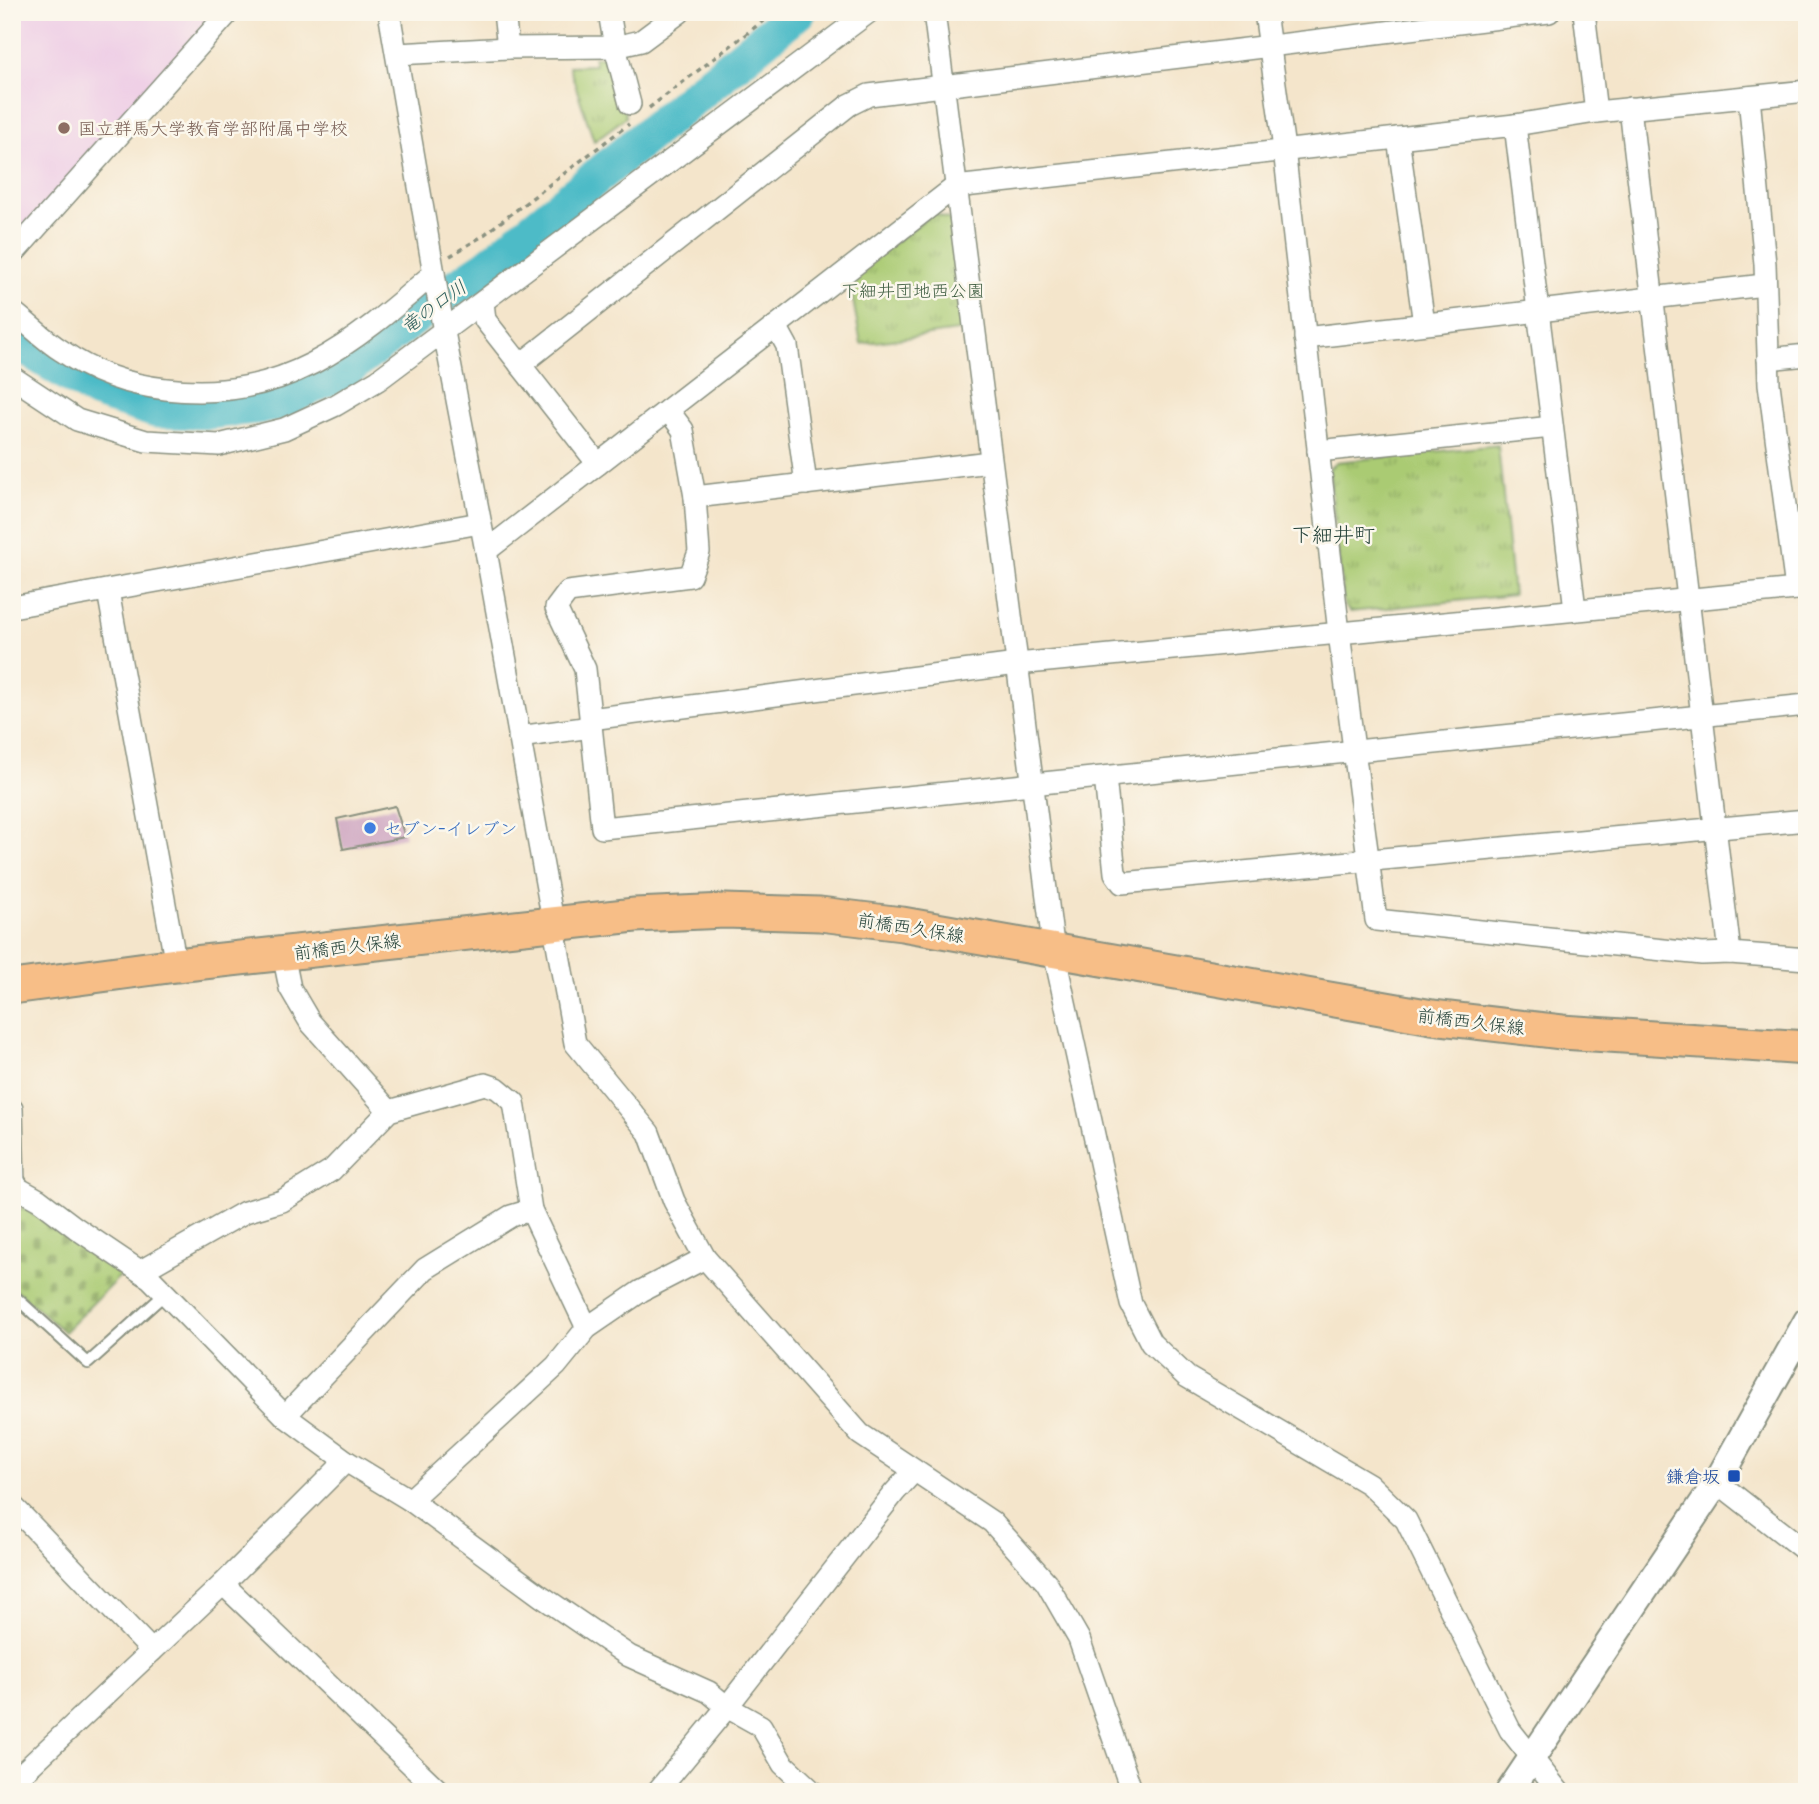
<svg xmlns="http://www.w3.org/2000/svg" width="1819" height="1804" viewBox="0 0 1819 1804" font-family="Mali,'Klee One',sans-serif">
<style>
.built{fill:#efd0e6}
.cemetery{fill:url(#cemetery-stones);stroke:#648454;stroke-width:2}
.park{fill:url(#park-tufts);stroke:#648454;stroke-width:2}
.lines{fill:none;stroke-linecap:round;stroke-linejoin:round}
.river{stroke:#4ebbc7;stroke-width:37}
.building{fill:#cea6c1}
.service-casing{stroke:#8a9180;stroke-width:14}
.minor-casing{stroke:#8a9180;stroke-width:24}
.tertiary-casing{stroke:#8a9180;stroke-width:30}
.primary-casing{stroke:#8a9180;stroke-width:37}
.path{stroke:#8a9180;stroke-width:3.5;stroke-dasharray:5 5;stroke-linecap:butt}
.service{stroke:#fff;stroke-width:10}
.minor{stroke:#fff;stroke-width:21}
.tertiary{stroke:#fff;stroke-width:26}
.primary{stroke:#f7be87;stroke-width:33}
.education-dot{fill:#8d6e63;stroke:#fbf7ec;stroke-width:2.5}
.shop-dot{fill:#3f7fe0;stroke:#fbf7ec;stroke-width:2.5}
.transit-dot{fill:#1a4fb4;stroke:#fbf7ec;stroke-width:2.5}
.labels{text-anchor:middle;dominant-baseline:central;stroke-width:5;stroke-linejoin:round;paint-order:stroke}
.education-label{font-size:18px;fill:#785e54;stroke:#fbf7ec;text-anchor:start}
.park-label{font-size:18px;fill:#426044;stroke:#fbf7ec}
.shop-label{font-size:18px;fill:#366cbe;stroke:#fbf7ec;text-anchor:start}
.street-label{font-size:18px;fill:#1f3d34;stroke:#fbf7ec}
.transit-label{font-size:18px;fill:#164399;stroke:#fbf7ec;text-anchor:end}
.water-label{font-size:19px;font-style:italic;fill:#2b5c59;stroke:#fbf7ec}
.quarter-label{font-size:21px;fill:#1f3d34;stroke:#fbf7ec}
</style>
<defs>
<pattern id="cemetery-stones" width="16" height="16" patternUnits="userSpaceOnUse" patternTransform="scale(1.75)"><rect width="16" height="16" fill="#aacb73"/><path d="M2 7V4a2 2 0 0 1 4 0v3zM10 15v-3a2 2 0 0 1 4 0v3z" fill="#8aa65f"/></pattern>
<pattern id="park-tufts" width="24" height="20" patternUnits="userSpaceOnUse" patternTransform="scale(1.75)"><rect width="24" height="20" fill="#aacb73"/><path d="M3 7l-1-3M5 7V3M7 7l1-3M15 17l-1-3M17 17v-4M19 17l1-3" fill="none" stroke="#8aa65f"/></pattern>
</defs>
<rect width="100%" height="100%" fill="#fbf7ec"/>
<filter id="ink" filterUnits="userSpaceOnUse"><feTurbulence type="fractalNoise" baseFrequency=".0143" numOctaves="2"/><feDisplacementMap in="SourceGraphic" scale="14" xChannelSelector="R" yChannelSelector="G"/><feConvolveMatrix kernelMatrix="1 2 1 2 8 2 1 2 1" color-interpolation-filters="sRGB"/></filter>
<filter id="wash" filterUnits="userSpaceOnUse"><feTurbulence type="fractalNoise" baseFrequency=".00686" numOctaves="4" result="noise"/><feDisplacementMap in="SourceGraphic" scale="28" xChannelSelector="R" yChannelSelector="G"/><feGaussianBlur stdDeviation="1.57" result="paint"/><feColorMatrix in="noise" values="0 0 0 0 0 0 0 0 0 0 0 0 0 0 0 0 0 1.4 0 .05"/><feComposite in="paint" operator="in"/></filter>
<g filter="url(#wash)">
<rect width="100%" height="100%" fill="#f4e5cb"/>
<!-- built -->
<polygon class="built" points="12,12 221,12 12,243"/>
<!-- cemetery -->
<polygon class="cemetery" points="33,1208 124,1272 64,1332 12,1286 12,1209"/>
<!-- park -->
<g class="park">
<polygon points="594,57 606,57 612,64 626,117 594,141 569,66 595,65"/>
<polygon points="933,213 951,220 966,330 861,344 849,278"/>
<polygon points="1498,445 1513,595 1350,612 1344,606 1329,469 1336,462"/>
</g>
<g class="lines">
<!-- river -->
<polyline class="river" points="12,339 97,391 156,410 208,411 275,404 345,370 437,300 487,267 797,12"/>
</g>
<g id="blocks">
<!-- building -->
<polygon class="building" points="395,806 405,837 343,849 337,819"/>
</g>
</g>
<g filter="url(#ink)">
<use href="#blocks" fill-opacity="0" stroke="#8a9180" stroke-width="2"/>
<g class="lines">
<!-- service casing -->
<g class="service-casing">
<polyline id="service" points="12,1294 88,1363 166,1293"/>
</g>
<!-- minor casing -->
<g class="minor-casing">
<g id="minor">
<polyline points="389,12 444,332 486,551 575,1043 649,1133 674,1201 705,1258 860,1434 992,1522 1046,1582 1079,1639 1132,1792"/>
<polyline points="504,12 508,48"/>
<polyline points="609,12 615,47 630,104"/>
<polyline points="934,12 1054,952 1131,1304 1151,1343 1187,1377 1369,1484 1406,1520 1510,1730 1559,1792"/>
<polyline points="1265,12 1284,149 1339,633 1376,920 1702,954 1730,953 1807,959"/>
<polyline points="1584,12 1596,112"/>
<polyline points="397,54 508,48 615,47 641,41 680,12"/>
<polyline points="1749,97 1765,264 1769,384 1796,589"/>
<polyline points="1630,108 1730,953"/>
<polyline points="1515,125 1575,609"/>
<polyline points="1398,138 1424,324"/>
<polyline points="12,255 229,12"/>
<polyline points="483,302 485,320 598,464"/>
<path d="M 12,311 C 29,324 44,340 62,351 C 93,373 129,385 166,389 C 282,403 352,345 434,273"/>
<polyline points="776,326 787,346 806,484"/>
<polyline points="1305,338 1764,285"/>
<polyline points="1768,359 1807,355"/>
<polyline points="520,365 849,105 869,95 1549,12"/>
<polyline points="12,377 77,420 146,441 219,445 284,429 336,405 378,380 869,12"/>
<polyline points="668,410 683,430 695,497 699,552 690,576 568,592 556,608 585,669 602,828 1807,705"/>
<polyline points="1318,451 1552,427"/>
<polyline points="695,497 990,462"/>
<polyline points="486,551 955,187 1515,125 1596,112 1807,91"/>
<polyline points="108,591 176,965"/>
<polyline points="12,607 480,523"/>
<polyline points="590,719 1017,664 1807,588"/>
<polyline points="519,737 591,727"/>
<polyline points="1105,777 1115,873 1122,883 1807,820"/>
<polyline points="283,954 290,988 310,1022 389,1111"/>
<polyline points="12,1109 14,1186 39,1200 76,1228 150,1278 285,1416 346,1461 410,1500 541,1596 629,1656 709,1692 727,1707 761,1726 783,1764 813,1792"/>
<polyline points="141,1271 245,1212 282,1201 332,1170 389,1111 485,1084 497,1088 514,1102 531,1210 587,1328"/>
<polyline points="285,1416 425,1269 511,1216 531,1210"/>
<polyline points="1717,1482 1807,1552"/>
<polyline points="410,1500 556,1366 587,1328 641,1291 705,1258"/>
<polyline points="12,1505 152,1651"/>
<polyline points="223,1584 440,1792"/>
<polyline points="12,1783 223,1584 346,1461"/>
<polyline points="657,1792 727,1707 894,1493 913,1472"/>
</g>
</g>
<!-- tertiary casing -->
<g class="tertiary-casing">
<g id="tertiary">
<polyline points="12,1187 14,1186"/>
<polyline points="1509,1792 1717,1482 1807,1321"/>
</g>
</g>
<!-- primary casing -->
<g class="primary-casing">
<polyline id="primary" points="12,987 176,965 635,915 725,911 820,914 902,924 1432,1017 1562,1032 1807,1048"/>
</g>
<!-- path -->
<g class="path">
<polyline points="649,108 775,12"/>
<polyline points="450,256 481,237 629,124"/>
</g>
<!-- service -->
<use href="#service" class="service"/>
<!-- minor -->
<use href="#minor" class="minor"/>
<!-- tertiary -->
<use href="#tertiary" class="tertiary"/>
<!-- primary -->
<use href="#primary" class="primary"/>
</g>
</g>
<!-- markers -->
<circle class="education-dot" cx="64" cy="128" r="7"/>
<circle class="shop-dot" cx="370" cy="828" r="7"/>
<rect class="transit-dot" x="1727" y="1469" width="14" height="14" rx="3.5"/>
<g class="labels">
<!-- education labels -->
<g class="education-label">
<text x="78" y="128">国立群馬大学教育学部附属中学校</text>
</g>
<!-- park labels -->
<g class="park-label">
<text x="913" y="290">下細井団地西公園</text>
</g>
<!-- shop labels -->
<g class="shop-label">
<text x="384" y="828">セブン-イレブン</text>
</g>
<!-- street labels -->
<g class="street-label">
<text transform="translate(911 927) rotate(9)">前橋西久保線</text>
<text transform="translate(347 946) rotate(-7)">前橋西久保線</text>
<text transform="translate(1471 1021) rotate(7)">前橋西久保線</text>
</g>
<!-- transit labels -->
<g class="transit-label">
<text x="1720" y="1476">鎌倉坂</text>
</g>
<!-- water labels -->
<g class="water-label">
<text transform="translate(433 306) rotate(-36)">竜の口川</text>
</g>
<!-- quarter labels -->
<g class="quarter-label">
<text x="1333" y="533">下細井町</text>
</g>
</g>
<!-- margin -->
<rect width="1819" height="1804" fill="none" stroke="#fbf7ec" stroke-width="42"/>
</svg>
